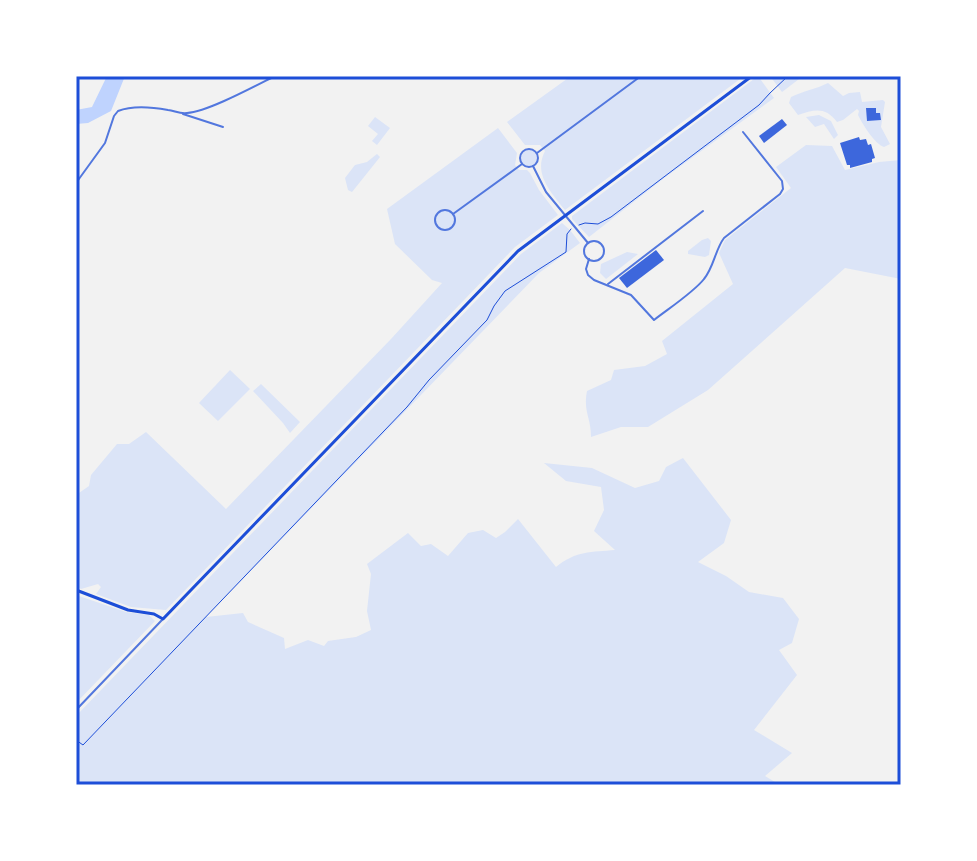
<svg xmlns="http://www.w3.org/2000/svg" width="977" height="861" viewBox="0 0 977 861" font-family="Lato,sans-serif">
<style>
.green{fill:#dbe4f7}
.water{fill:#bfd3fe}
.building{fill:#3d67dc}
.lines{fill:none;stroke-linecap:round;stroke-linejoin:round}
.path{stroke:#1d4ed8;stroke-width:1}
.pedestrian{stroke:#5277de;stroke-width:2}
.minor{stroke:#5277de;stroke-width:2}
.secondary{stroke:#1d4ed8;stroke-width:3}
.neatline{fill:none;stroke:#1d4ed8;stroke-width:3}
</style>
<rect width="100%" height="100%" fill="#f2f2f2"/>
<!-- green -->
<g class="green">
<path d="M 571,76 L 744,76 L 565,210 C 551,192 533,174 545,151 L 540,145 L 525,145 L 507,122 Z"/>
<polygon points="758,76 774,98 663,179 589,237 572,219 572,216"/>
<polygon points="770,76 803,76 782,92"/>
<path d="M 828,83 L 843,96 L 849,93 L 860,92 L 862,102 L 883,100 L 885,102 L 881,127 L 890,144 L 884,147 C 875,144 863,125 858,115 L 859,111 L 857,109 L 843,120 L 837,122 C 826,107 815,109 798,115 L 789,103 L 791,97 C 803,91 816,89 828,83 Z"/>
<polygon points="819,115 831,121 838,135 834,139 824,124 815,127 806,117"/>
<polygon points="375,117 390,128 377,145 372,141 378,134 368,126"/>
<polygon points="498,128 517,153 515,165 519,170 527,170 530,173 539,190 558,215 515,247 166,610 131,607 96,594 101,587 98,584 81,589 76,586 76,495 89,486 91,475 117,444 129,444 146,432 226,509 391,339 442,283 432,280 395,244 387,209"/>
<path d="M 806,145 L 832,146 L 845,170 L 879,162 L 901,160 L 901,279 L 845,268 L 708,390 L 648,427 L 621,427 L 591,437 C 591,417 583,412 587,391 L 611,380 L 614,370 L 645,366 L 667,354 L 662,341 L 733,284 L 719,253 L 725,240 L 791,188 L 776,167 Z"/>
<circle cx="529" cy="158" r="9"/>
<polygon points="377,154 380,157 352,192 348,190 345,178 355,165 367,162"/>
<path d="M 562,223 L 570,230 L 580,243 L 539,273 L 206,617 L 243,613 L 248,622 L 284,638 L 285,649 L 308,640 L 324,646 L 328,641 L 356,637 L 371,630 L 367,611 L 371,574 L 367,564 L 408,533 L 421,546 L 431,544 L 448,556 L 468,533 L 483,530 L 496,538 L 505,532 L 518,519 L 556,567 C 575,551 592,552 615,550 L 594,531 L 604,510 L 601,487 L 566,481 L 544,463 L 592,468 L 635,488 L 659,481 L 666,467 L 683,458 L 731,520 L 724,543 L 698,562 L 726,576 L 749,592 L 783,598 L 799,619 L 792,643 L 779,650 L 797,675 L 754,730 L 792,753 L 765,776 L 780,785 L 76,785 L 76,716 L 521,254 Z"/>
<polygon points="708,238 711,241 709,255 705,257 688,254 688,251 702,240"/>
<polygon points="627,252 638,254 606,279 600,273 601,264"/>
<polygon points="230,370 250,389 218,421 199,403"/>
<polygon points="261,384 300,422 290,433 283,423 253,391"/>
<polygon points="76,595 126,612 149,615 155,621 76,703"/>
</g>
<!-- water -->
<polygon class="water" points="107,76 125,76 111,111 88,123 76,124 76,110 92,107"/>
<!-- building -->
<g class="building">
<polygon points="866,108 876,108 876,113 880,113 881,120 867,121"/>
<polygon points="782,119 787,125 764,143 759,136"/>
<polygon points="859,137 860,140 866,139 868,145 871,144 875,158 872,159 872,162 850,168 850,165 847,165 840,143"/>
<polygon points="656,250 664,260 627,288 619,278"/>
</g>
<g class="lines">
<!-- path -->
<g class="path">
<polyline points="579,225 585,223 598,224 611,217 759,105 770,93 788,76"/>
<polyline points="76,740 83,745 407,407 429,380 487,320 494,306 505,291 566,252 567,234 571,229"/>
</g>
<!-- pedestrian -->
<polyline class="pedestrian" points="608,284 703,211"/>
<!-- minor -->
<g class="minor">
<polyline points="183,114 223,127"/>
<circle cx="529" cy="158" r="9"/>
<polyline points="537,153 641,76"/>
<polyline points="533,166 546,192 588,243"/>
<path d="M 76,183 L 105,143 L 114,116 L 118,111 C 133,105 152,107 168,110 C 175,111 180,114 187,113 C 207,112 255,86 275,76"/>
<circle cx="445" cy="220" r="10"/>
<polyline points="453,214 522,164"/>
<circle cx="594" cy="251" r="10"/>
<path d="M 589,259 L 586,269 L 588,275 L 594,280 L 631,295 L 654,320 C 668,309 694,292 704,279 C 714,267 715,250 724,238 L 780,194 L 783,189 L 782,181 L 743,132"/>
<polyline points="76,710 162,620"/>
</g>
<!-- secondary -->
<polyline class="secondary" points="76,590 128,610 154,614 163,619 518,251 752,76"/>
</g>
<!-- border -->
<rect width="977" height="861" fill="none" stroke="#ffffff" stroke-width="156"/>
<rect x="78" y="78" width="821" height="705" class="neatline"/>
</svg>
